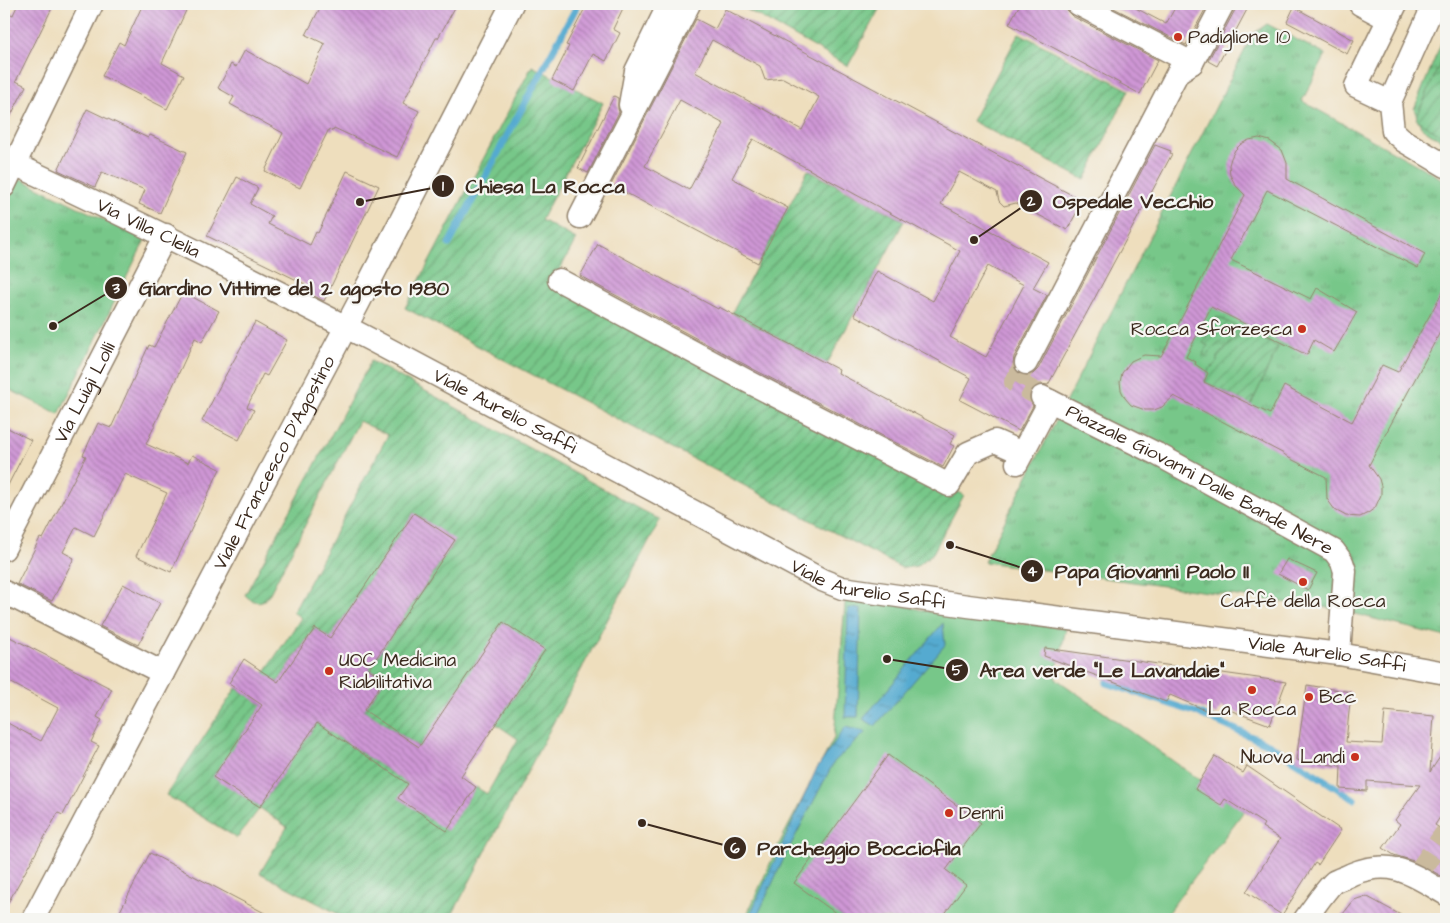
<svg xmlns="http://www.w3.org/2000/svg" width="1450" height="923" viewBox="0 0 1450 923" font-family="'Architects Daughter',sans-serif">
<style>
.grass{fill:url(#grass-tufts);stroke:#597854}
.garden{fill:url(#garden-furrows);stroke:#597854}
.pitch{fill:#77c789;stroke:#597854}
.water{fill:url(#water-ripples);stroke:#486a77}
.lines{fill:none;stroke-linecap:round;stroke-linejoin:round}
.stream{stroke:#54aad0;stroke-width:7}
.building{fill:url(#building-back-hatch);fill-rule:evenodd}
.minor-tunnel{stroke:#caba9d;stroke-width:22;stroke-dasharray:22 11;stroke-linecap:butt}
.minor-casing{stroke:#94846e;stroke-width:25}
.minor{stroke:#fff;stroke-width:22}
.poi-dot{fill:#c8321e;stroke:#f6f6f2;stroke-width:2}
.labels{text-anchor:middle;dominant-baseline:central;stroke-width:4.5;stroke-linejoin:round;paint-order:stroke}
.poi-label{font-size:19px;fill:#3b2a1e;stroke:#f6f6f2;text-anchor:start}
.street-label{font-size:19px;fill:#3b2a1e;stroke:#f6f6f2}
.leader{fill:none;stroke:#3b2a1e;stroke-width:2}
.callout-dot{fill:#3b2a1e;stroke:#f6f6f2;stroke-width:2}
.mark-label{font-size:15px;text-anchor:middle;font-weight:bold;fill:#fff}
.callout-label{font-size:20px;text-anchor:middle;font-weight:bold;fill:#3b2a1e;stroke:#f6f6f2;stroke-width:4.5;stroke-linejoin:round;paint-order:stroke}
</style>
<defs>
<pattern id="grass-tufts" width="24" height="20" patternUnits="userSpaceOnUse" patternTransform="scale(1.25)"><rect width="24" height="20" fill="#77c789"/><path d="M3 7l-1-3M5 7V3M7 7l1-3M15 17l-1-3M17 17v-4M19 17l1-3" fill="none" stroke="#63a26f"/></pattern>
<pattern id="garden-furrows" width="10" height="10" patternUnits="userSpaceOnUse" patternTransform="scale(1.25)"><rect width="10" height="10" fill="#77c789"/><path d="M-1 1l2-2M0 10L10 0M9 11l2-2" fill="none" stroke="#63a26f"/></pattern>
<pattern id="water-ripples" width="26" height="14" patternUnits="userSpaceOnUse" patternTransform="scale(1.25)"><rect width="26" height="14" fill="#54aad0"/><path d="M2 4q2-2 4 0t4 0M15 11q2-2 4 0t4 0" fill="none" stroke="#478ba8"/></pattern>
<pattern id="building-back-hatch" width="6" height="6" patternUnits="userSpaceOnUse" patternTransform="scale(1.25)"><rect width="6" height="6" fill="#cf97d6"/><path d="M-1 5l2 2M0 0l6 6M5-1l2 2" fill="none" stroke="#a97bad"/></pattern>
</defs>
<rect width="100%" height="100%" fill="#f6f6f2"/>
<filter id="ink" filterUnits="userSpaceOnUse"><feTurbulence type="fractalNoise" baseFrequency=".02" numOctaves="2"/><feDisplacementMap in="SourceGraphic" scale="10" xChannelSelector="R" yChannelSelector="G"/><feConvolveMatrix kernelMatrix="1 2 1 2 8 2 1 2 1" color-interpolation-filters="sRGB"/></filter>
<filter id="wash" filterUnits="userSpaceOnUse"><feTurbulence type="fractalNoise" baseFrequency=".0096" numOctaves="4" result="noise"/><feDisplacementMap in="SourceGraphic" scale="20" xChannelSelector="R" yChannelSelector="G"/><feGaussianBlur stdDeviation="1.12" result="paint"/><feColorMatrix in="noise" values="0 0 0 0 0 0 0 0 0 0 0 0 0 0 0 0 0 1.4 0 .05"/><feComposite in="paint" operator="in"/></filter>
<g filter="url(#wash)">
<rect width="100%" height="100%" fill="#eedebd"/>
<!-- grass -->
<g class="grass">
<polygon points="1267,24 1326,55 1302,101 1446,181 1446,637 1335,609 984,562 1253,34"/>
<polygon points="1446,31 1446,144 1421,127 1414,109"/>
<polygon points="19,178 145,240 59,414 4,387 4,209"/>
</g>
<!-- garden -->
<g class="garden">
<polygon points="737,4 882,4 848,66"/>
<polygon points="1019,33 1129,90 1085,180 972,121"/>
<polygon points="1446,49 1446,139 1416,119"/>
<polygon points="532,66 603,103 541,220 576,239 554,281 964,495 933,553 917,566 902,568 405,308"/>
<polygon points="808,170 904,221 827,364 732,313"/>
<polygon points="1217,317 1236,326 1206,356 1203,354 1208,346 1203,343"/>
<polygon points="1243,329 1278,347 1251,405 1204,382 1208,373 1207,372 1217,362 1217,357"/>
<path d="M 371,361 L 660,520 L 450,919 L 348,919 L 260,873 L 287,827 L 260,808 L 237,838 L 166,795 L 236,688 L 262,705 L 214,777 L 260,807 L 317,723 L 408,784 L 399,798 L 447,830 L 476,787 L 487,794 L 518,739 L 496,724 L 419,747 L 364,710 L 385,679 L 369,669 L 455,541 L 414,513 L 330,638 L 314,628 L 278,682 L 264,673 L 301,618 L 293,612 L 388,435 L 359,421 L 269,595 C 262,605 253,603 245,595 Z"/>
</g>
<!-- pitch -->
<polygon class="pitch" points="846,592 947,616 1066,628 1055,678 1244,811 1163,919 745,919 779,844 834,738"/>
<!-- water -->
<g class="water">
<polygon points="848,608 861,609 858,717 845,717"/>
<polygon points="943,623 945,645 875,726 863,719"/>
<polygon points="845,727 866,732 834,762 785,856 756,919 748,919 816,770"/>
</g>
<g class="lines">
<!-- stream -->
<g class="stream">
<polyline points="449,244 578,4"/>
<polyline points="1107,683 1200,714 1270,745 1354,799"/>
</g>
</g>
<g id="blocks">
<!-- building -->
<g class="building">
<polygon points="18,4 54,4 16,81 26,86 4,129 4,11 13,15"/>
<polygon points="143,4 189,4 162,63 184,75 167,109 102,76 119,42 124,45"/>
<polygon points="322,4 457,4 438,38 436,38 403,103 419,111 397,157 334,128 333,131 329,129 300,188 265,171 283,133 230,104 234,97 218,88 231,64 236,67 245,50 306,84 325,44 306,35"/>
<polygon points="587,4 625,4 613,29 620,33 606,61 593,54 574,91 552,80 569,46 566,45"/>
<polygon points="1020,4 1065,4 1067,11 1072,16 1158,60 1140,94 1009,24"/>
<polygon points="1106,4 1128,4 1166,24 1177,4 1208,4 1186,45"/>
<polygon points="1236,4 1250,4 1217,66 1208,61 1235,10"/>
<polygon points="1294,7 1354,40 1347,54 1287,22"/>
<path d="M 725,9 L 1083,201 L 1067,230 L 1016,203 L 1004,206 L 999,201 L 997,192 L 959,172 L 941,204 L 1048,262 L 1033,288 L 1047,295 L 1014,357 L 1013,363 L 1015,370 L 1020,375 L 1026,376 L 1033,374 L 1038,369 L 1155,145 L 1171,151 L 1170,153 L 1172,154 L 1048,385 L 1041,384 L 1034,386 L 1031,391 L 1029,398 L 1033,406 L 1019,431 L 960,400 L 971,378 L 854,315 L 877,271 L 933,301 L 960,251 L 753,139 L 732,178 L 788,208 L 758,263 L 611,185 L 696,19 L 715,29 ZM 712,40 L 760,66 L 765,80 L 783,78 L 819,97 L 802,130 L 695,72 ZM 680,100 L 724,124 L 689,190 L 645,166 ZM 988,266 L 1024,285 L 986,357 L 950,337 Z"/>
<polygon points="614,96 618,98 618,109 619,112 588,173 578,168"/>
<polygon points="87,109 148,138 150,135 187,152 160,213 139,204 145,190 102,172 95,187 58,170"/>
<polygon points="1259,138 1270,141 1282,150 1287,163 1287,179 1425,254 1418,268 1267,190 1231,260 1311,299 1317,288 1357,312 1334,352 1314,340 1307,355 1211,307 1186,357 1196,362 1195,364 1208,373 1204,382 1270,414 1284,386 1352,422 1382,365 1398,372 1446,286 1446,321 1369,465 1379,479 1381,486 1381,495 1375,508 1368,513 1360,517 1346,516 1335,510 1327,499 1326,477 1289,458 1284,454 1174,396 1162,407 1154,410 1145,410 1131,405 1125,398 1121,390 1120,382 1122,373 1131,361 1144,355 1161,356 1168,344 1245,195 1236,186 1230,175 1229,165 1231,158 1235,150 1241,144 1249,140"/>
<polygon points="347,171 379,186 324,301 302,290 305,284 207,236 237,177 258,188 250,204 272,216 268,224 310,245 316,232 318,233"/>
<polygon points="598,244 718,309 719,307 839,370 838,373 955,435 950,444 954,446 943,467 755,370 580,276"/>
<polygon points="183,292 219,311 202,342 195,338 146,444 188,463 192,455 220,469 171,572 136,556 167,493 125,474 94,536 76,527 63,552 74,558 52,601 17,584 40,538 43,539 86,456 83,455 98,423 111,428 149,345 154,347"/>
<polygon points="255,322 287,340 267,376 263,374 247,407 254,410 239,440 202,421 224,378"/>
<polygon points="4,426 31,440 4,493"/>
<polygon points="414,513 455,540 369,669 385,679 364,710 419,747 503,622 545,650 461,776 476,787 447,831 398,798 408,784 317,723 260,807 213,777 262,705 229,683 244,659 278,682 315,628 330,638"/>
<polygon points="1287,559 1317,573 1308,590 1278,574"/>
<polygon points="123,584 160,603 138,645 100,626"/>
<polygon points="4,634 112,689 97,717 102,720 91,742 99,746 63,815 58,813 4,910 4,721 41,741 58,708 4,679"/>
<polygon points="1045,648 1286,682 1270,725 1221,707 1217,715 1170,695 1166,702 1044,656"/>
<polygon points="1307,685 1351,692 1346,742 1382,744 1385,711 1434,716 1430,772 1446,748 1446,808 1435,825 1446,832 1446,872 1443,877 1417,862 1394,855 1383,848 1400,824 1395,820 1420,785 1367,781 1367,791 1340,789 1341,766 1296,760"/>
<polygon points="888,755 981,823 946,870 966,885 941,919 844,919 794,883"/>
<polygon points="1215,756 1243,773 1247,766 1341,830 1318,865 1315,863 1282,915 1246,892 1280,839 1262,827 1264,824 1225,799 1221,805 1195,789"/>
<polygon points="150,853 276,919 116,919"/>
<polygon points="1366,896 1408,919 1339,919 1354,900"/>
</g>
</g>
</g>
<g filter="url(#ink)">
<use href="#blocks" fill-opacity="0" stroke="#94846e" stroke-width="1"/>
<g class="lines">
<!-- minor-tunnel -->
<g class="minor-tunnel">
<polyline points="1026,363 1015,382 1042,397"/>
<polyline points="1419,872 1446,833"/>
</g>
<!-- minor casing -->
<g class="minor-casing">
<g id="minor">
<polyline points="1078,4 1192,63"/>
<polyline points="1360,4 1388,19"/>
<polyline points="1396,4 1356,86 1390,102 1393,131 1404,141 1446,166"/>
<polyline points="1390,102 1434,4"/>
<polyline points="630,105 636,71 669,4"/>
<path id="s1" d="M 4,159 C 128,217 251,277 373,341 C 523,420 672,501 822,580 L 842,588 L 968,606 L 1339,654 L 1446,673"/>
<polyline points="4,186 92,4"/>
<polyline points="580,217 689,4"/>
<polyline points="559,280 749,382 949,485 968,453 995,441 1022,453"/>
<polyline points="1026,363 1178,72 1192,63 1223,4"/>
<path id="s2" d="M 1042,397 L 1157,454 L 1334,551 L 1342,562 L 1345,571 L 1339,654"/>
<polyline points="1017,463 1050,401"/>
<path id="s3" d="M 4,549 L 166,235"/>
<polyline points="4,592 163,673"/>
<path id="s4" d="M 33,919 L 358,304 L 512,4"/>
<path d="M 1305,919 C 1313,909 1325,890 1334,882 C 1339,879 1347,877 1352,874 C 1392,858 1412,874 1446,894"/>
</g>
</g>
<!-- minor -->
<use href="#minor" class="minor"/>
</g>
</g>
<!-- markers -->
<g class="poi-dot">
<circle cx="1178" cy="37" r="5"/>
<circle cx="1302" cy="329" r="5"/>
<circle cx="1303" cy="582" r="5"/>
<circle cx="329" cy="671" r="5"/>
<circle cx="1252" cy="690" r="5"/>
<circle cx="1309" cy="697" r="5"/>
<circle cx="1355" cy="757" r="5"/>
<circle cx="949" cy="813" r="5"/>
</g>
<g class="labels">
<!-- poi labels -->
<g class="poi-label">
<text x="1188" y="37">Padiglione 10</text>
<text x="1292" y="329" text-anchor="end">Rocca Sforzesca</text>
<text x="1303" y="601" text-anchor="middle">Caffè della Rocca</text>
<text x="339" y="660">UOC Medicina<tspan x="339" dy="22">Riabilitativa</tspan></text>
<text x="1319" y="697">Bcc</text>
<text x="1252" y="709" text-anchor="middle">La Rocca</text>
<text x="1345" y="757" text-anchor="end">Nuova Landi</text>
<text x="959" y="813">Denni</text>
</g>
<!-- street labels -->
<g class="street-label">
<text stroke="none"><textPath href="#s1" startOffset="160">Via Villa Clelia</textPath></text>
<text stroke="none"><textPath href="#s3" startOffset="176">Via Luigi Lolli</textPath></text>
<text stroke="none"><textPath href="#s1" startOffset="561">Viale Aurelio Saffi</textPath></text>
<text stroke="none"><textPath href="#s4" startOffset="516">Viale Francesco D'Agostino</textPath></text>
<text stroke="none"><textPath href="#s2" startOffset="178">Piazzale Giovanni Dalle Bande Nere</textPath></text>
<text stroke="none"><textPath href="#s1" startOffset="966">Viale Aurelio Saffi</textPath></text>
<text stroke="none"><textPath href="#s1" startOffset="1431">Viale Aurelio Saffi</textPath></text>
</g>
</g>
<!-- callouts -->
<path class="leader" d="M360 202L443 186M974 240L1031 201M53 326L116 288M950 545L1032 571M887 659L957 670M642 823L735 848"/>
<g class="callout-dot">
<circle cx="360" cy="202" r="5"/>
<circle cx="974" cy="240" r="5"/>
<circle cx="53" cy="326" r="5"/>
<circle cx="950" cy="545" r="5"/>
<circle cx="887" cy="659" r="5"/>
<circle cx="642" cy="823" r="5"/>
<circle cx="443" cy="186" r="12"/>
<circle cx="1031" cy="201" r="12"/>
<circle cx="116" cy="288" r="12"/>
<circle cx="1032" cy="571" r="12"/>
<circle cx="957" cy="670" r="12"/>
<circle cx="735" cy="848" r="12"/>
</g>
<g class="mark-label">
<text x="443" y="191">1</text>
<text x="1031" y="206">2</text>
<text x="116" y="293">3</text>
<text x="1032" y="576">4</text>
<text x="957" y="675">5</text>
<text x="735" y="853">6</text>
</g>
<g class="callout-label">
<text x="545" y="193">Chiesa La Rocca</text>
<text x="1133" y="208">Ospedale Vecchio</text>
<text x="294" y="295">Giardino Vittime del 2 agosto 1980</text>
<text x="1152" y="578">Papa Giovanni Paolo II</text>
<text x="1102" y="677">Area verde "Le Lavandaie"</text>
<text x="859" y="855">Parcheggio Bocciofila</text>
</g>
<!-- margin -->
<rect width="1450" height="923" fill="none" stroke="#f6f6f2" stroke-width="20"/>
</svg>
